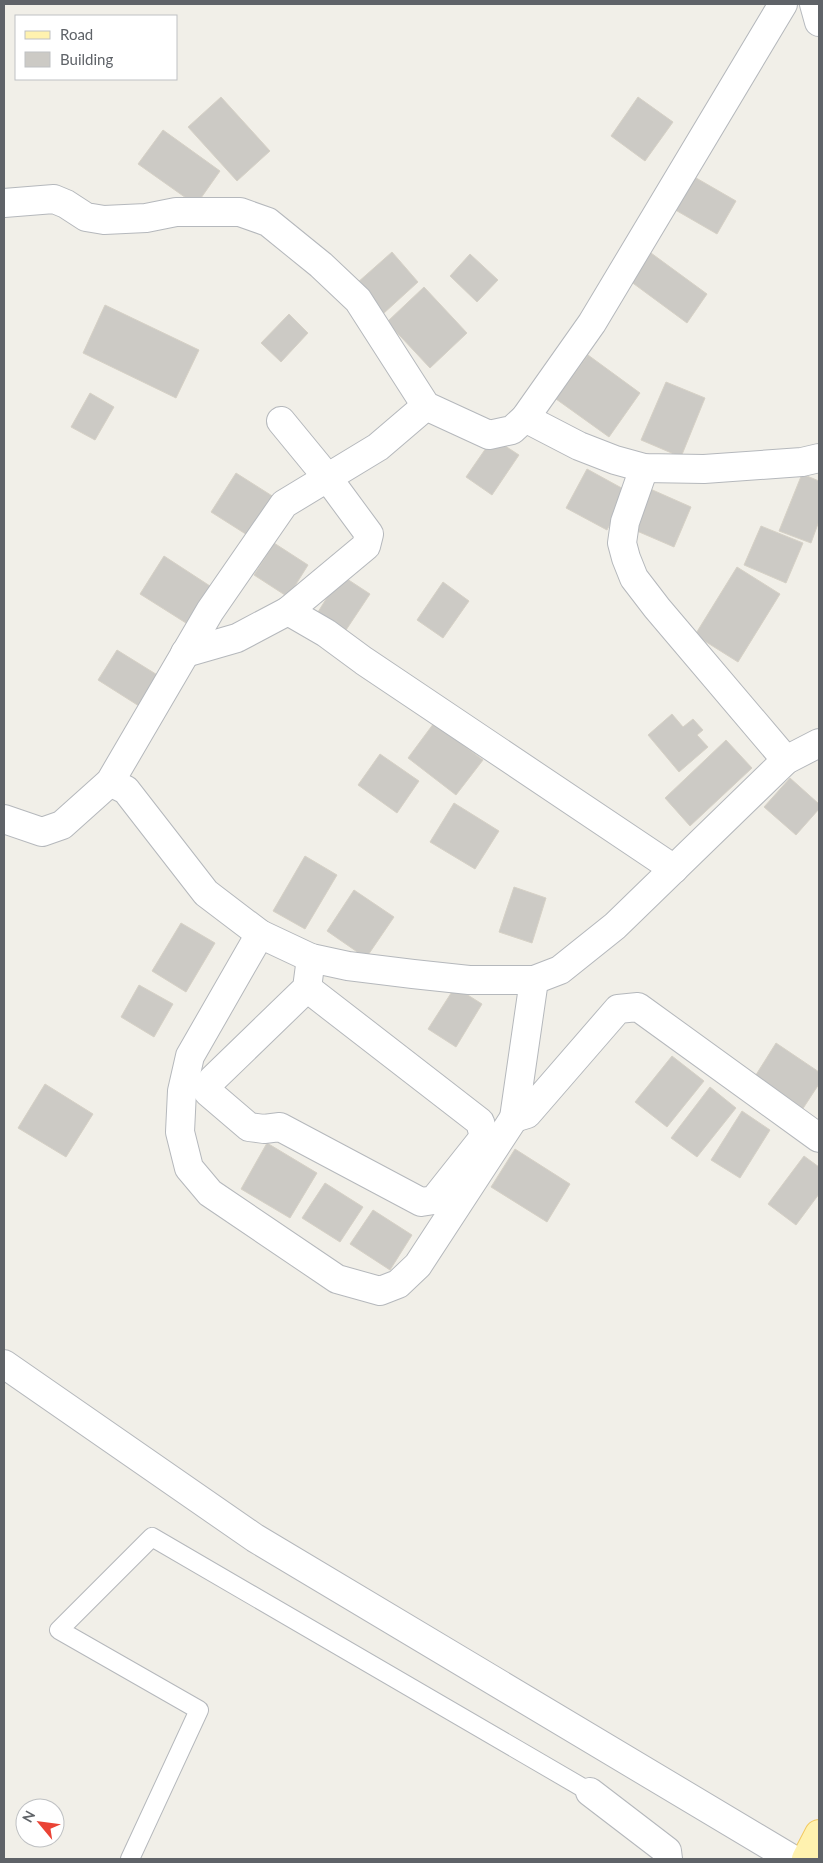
<svg xmlns="http://www.w3.org/2000/svg" width="823" height="1863" viewBox="0 0 823 1863" font-family="Lato,sans-serif">
<style>
.building{fill:#cccac5;stroke:#d6d1c6}
.lines{fill:none;stroke-linecap:round;stroke-linejoin:round}
.service-casing{stroke:#b5b8bc;stroke-width:20}
.minor-casing{stroke:#b5b8bc;stroke-width:30}
.secondary-casing{stroke:#b6babf;stroke-width:30}
.primary-casing{stroke:#f2c960;stroke-width:30}
.service{stroke:#fff;stroke-width:18}
.minor{stroke:#fff;stroke-width:28}
.secondary{stroke:#fff;stroke-width:28}
.primary{stroke:#fff2af;stroke-width:28}
</style>
<rect width="100%" height="100%" fill="#f1efe8"/>
<!-- building -->
<g class="building">
<polygon points="221,97 270,151 237,181 188,127"/>
<polygon points="638,97 673,122 645,161 611,136"/>
<polygon points="163,130 220,171 196,205 138,164"/>
<polygon points="691,175 736,201 717,234 672,208"/>
<polygon points="392,252 418,282 384,313 357,283"/>
<polygon points="651,253 707,294 687,323 630,281"/>
<polygon points="470,254 498,280 477,302 450,276"/>
<polygon points="424,287 467,333 430,368 387,322"/>
<polygon points="105,305 199,350 176,398 83,353"/>
<polygon points="289,314 308,333 281,362 261,343"/>
<polygon points="588,355 640,393 609,437 556,399"/>
<polygon points="666,382 705,398 681,457 641,440"/>
<polygon points="90,393 114,407 95,440 71,427"/>
<polygon points="493,438 519,455 492,495 466,477"/>
<polygon points="587,469 627,491 607,530 566,508"/>
<polygon points="236,473 277,499 252,538 211,512"/>
<polygon points="802,474 819,481 819,521 811,543 779,531"/>
<polygon points="648,488 691,507 674,547 630,528"/>
<polygon points="761,526 803,543 786,583 744,565"/>
<polygon points="274,543 308,565 288,597 254,575"/>
<polygon points="164,556 210,586 186,623 140,594"/>
<polygon points="737,567 780,594 738,662 695,635"/>
<polygon points="341,575 370,594 346,630 318,612"/>
<polygon points="443,582 469,601 443,638 417,620"/>
<polygon points="117,650 159,676 139,706 98,680"/>
<polygon points="672,714 683,727 693,719 703,730 697,735 708,747 679,772 648,735"/>
<polygon points="434,723 483,760 456,795 408,758"/>
<polygon points="726,740 752,768 690,826 665,798"/>
<polygon points="380,754 419,781 397,813 358,785"/>
<polygon points="790,778 819,804 819,809 796,835 764,807"/>
<polygon points="454,803 499,831 475,869 430,842"/>
<polygon points="305,856 337,875 305,929 273,911"/>
<polygon points="514,887 546,898 532,943 499,932"/>
<polygon points="354,890 394,917 366,958 327,931"/>
<polygon points="181,923 215,943 186,992 152,971"/>
<polygon points="139,985 173,1004 154,1037 121,1017"/>
<polygon points="455,987 482,1004 456,1047 428,1029"/>
<polygon points="776,1043 819,1072 819,1084 802,1110 754,1078"/>
<polygon points="672,1056 704,1081 667,1127 635,1102"/>
<polygon points="45,1084 93,1114 66,1157 18,1128"/>
<polygon points="710,1087 736,1108 697,1157 671,1138"/>
<polygon points="742,1111 770,1130 740,1178 711,1160"/>
<polygon points="267,1143 317,1173 290,1218 241,1189"/>
<polygon points="515,1149 570,1184 547,1222 491,1187"/>
<polygon points="804,1156 819,1167 819,1194 796,1225 768,1204"/>
<polygon points="325,1183 363,1207 340,1242 302,1218"/>
<polygon points="373,1210 412,1235 390,1270 350,1244"/>
</g>
<g class="lines">
<!-- service casing -->
<g class="service-casing">
<polyline id="service" points="130,1859 199,1710 59,1630 152,1537 590,1792"/>
</g>
<!-- minor casing -->
<g class="minor-casing">
<g id="minor">
<polyline points="4,203 54,199 66,204 86,217 104,220 146,218 176,212 240,212 268,222 321,265 358,300 426,406 489,435 512,430 525,418 592,323 783,4"/>
<polyline points="525,418 579,446 615,460 644,468 704,469 802,462 819,458"/>
<polyline points="281,421 327,477 369,534 366,546 288,611"/>
<polyline points="644,468 625,522 622,543 626,558 634,578 657,608 786,760"/>
<polyline points="185,653 237,638 288,611 326,633 364,661 674,869"/>
<polyline points="110,782 126,790 206,893 260,934 311,958 348,966 413,974 469,980 534,980 560,970 615,926 786,760 819,743"/>
<polyline points="4,819 42,832 62,825 110,782 210,611 284,504 378,447 426,406"/>
<polyline points="260,934 190,1056 182,1091 180,1132 189,1168 210,1193 337,1279 380,1291 398,1284 418,1265 514,1118"/>
<polyline points="534,980 514,1118 527,1114 618,1009 638,1007 819,1138"/>
<polyline points="307,988 212,1080 208,1092 249,1127 264,1129 280,1127 421,1202 434,1200 484,1137 480,1122 307,988 311,958"/>
<polyline points="4,1364 255,1538 792,1859"/>
<polyline points="590,1792 667,1851 668,1859"/>
</g>
</g>
<!-- secondary casing -->
<g class="secondary-casing">
<polyline id="secondary" points="814,4 819,22"/>
</g>
<!-- primary casing -->
<g class="primary-casing">
<polyline id="primary" points="806,1859 819,1834"/>
</g>
<!-- service -->
<use href="#service" class="service"/>
<!-- minor -->
<use href="#minor" class="minor"/>
<!-- secondary -->
<use href="#secondary" class="secondary"/>
<!-- primary -->
<use href="#primary" class="primary"/>
</g>
<!-- border -->
<rect width="823" height="1863" fill="none" stroke="#5f6368" stroke-width="10"/>
<!-- legend -->
<rect x="15" y="15" width="162" height="65" fill="#ffffff" stroke="#bfc1c3"/>
<rect x="25" y="31" width="25" height="8" fill="#fff2af" stroke="#bfc1c3"/>
<text x="60" y="40" font-size="15" fill="#5f6368">Road</text>
<rect x="25" y="52" width="25" height="15" fill="#cccac5" stroke="#bfc1c3"/>
<text x="60" y="65" font-size="15" fill="#5f6368">Building</text>
<!-- north arrow -->
<g transform="translate(40 1823) rotate(299)"><circle r="24" fill="#ffffff" stroke="#bfc1c3"/>
<path d="M0-4L9 19L0 12L-9 19Z" fill="#ea4335"/>
<text y="-8" font-size="14" font-weight="bold" text-anchor="middle" fill="#5f6368">N</text>
</g>
</svg>
